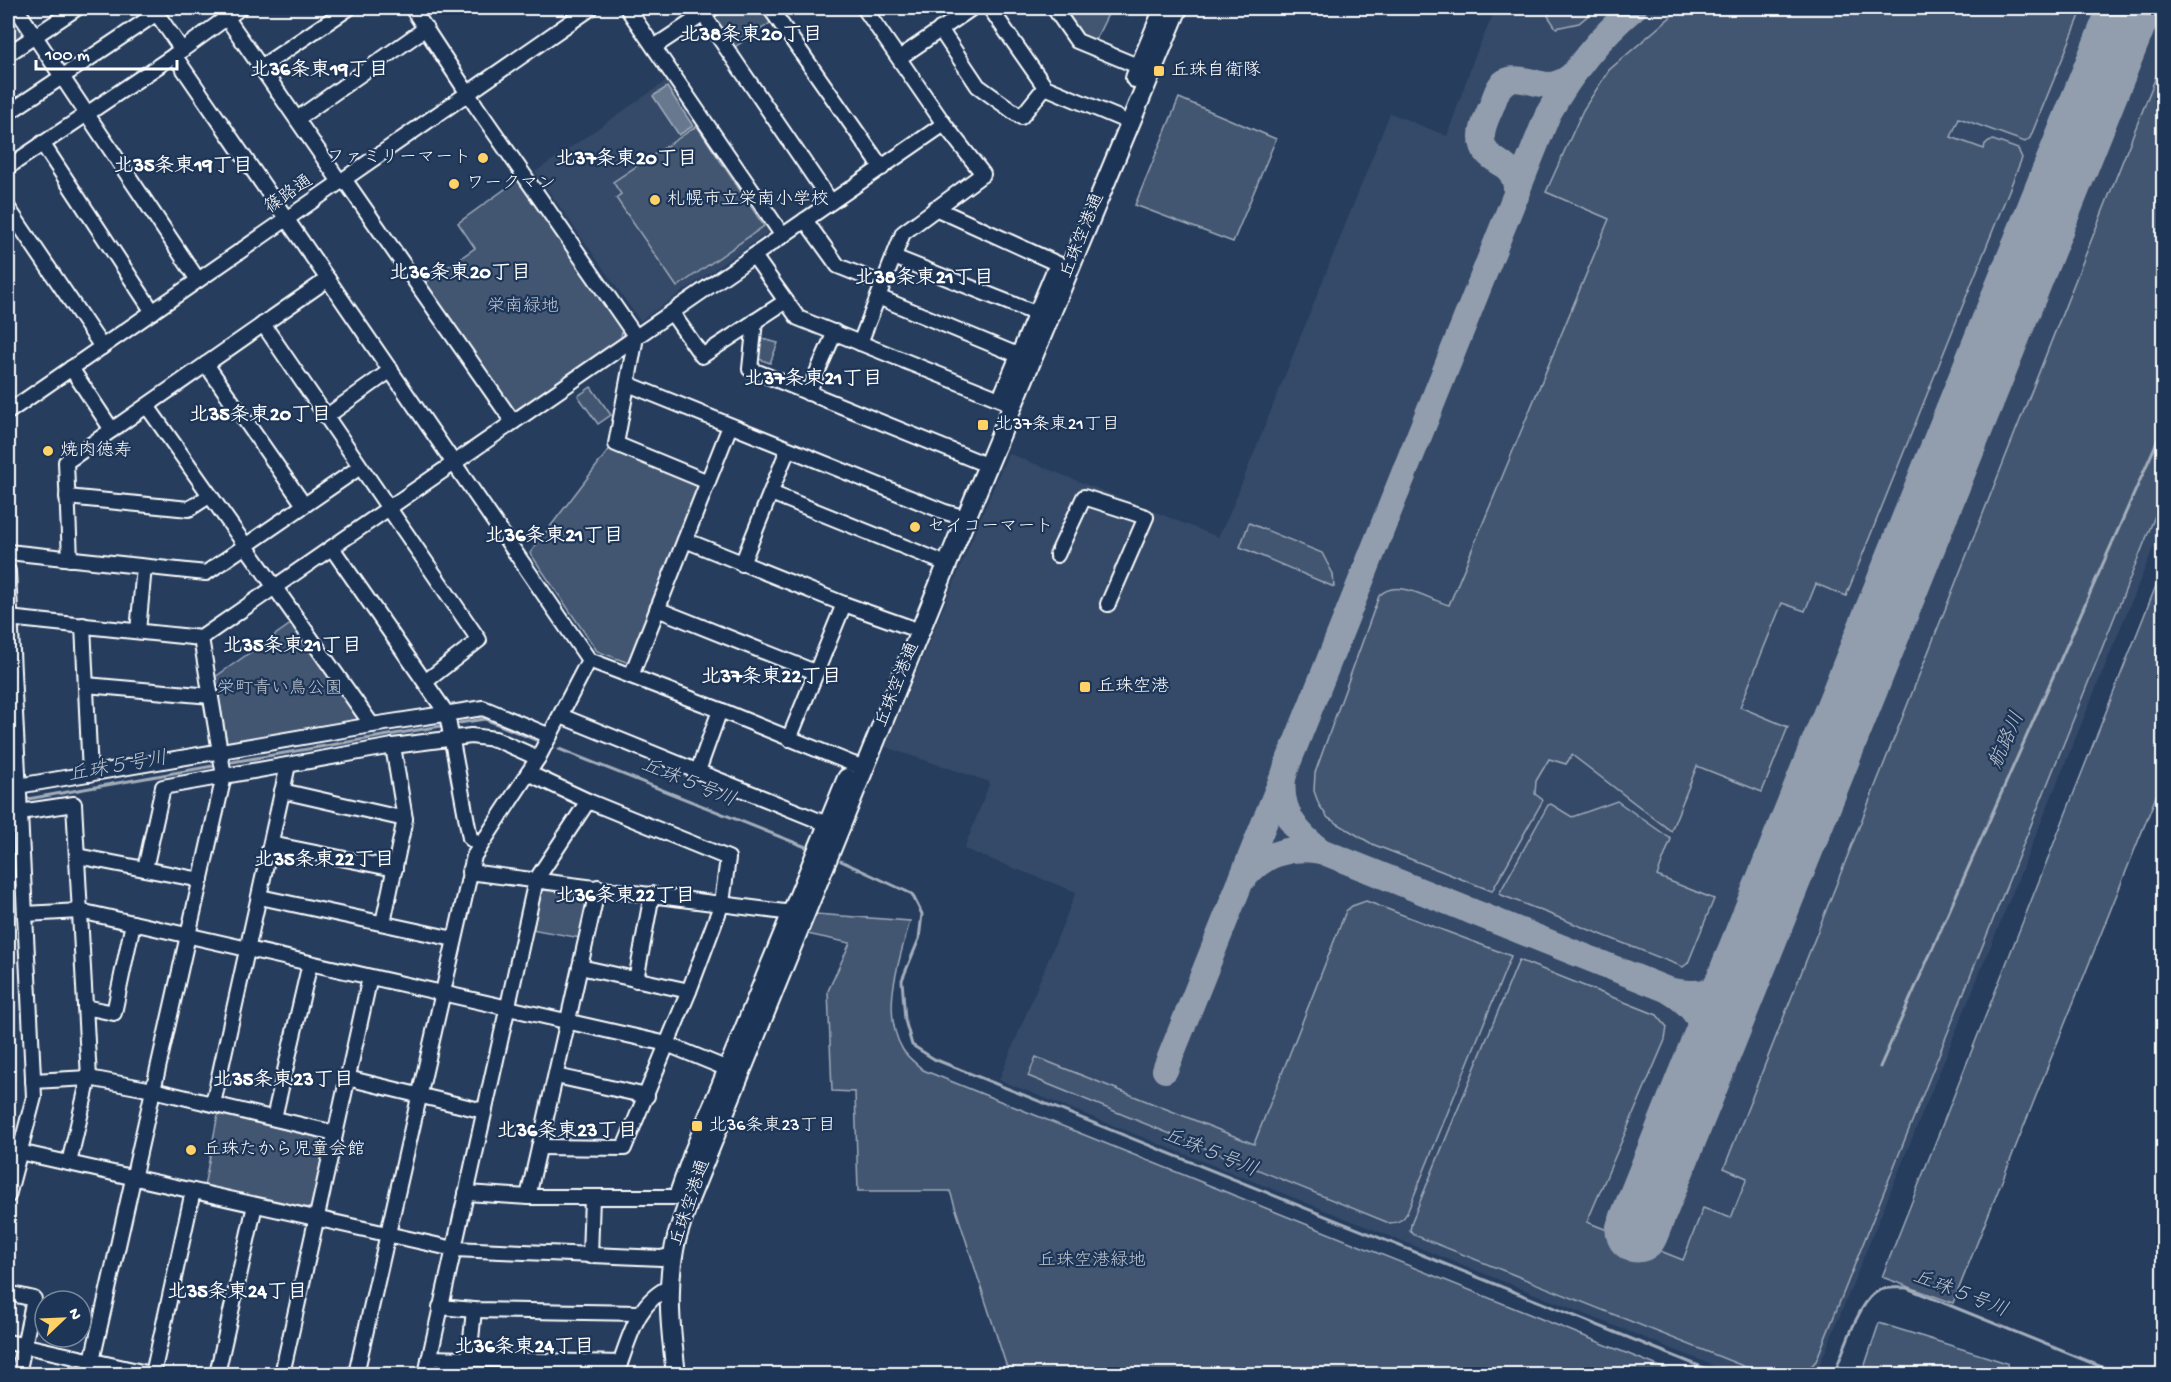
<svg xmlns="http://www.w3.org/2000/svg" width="2171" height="1382" viewBox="0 0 2171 1382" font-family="'Gochi Hand','Klee One',sans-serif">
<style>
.built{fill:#344a68}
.green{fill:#425672;stroke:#a0aab8;stroke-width:1.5}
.water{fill:#67788e;stroke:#a4aebb;stroke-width:1.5}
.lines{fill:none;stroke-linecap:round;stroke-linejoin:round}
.stream{stroke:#a4aebb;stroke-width:3}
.taxiway{stroke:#929eae;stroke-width:26}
.runway{stroke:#929eae;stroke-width:63}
.minor-casing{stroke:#fff;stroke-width:18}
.major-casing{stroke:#fff;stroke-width:22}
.minor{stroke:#1d3557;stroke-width:14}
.major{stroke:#1d3557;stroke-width:18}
.poi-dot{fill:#ffd166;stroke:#1d3557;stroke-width:2}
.labels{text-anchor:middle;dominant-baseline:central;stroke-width:4.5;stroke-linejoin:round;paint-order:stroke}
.poi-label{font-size:18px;fill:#fff;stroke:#1d3557;text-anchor:start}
.street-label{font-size:18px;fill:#fff;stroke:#1d3557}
.park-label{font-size:18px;fill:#bdc4ce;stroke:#1d3557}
.neighbourhood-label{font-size:20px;font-weight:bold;fill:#fff;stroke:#1d3557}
.water-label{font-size:20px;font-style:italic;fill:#bbc2cc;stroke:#1d3557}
</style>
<rect width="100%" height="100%" fill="#263d5e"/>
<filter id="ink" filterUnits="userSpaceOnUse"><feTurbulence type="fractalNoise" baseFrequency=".0167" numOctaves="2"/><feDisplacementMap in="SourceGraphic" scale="12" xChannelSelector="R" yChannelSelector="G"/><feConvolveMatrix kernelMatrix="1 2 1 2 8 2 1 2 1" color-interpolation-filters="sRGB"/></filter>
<g filter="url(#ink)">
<!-- built -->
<g class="built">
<polygon points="1496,8 2163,8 2163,524 1816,1374 1735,1374 999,1080 1076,892 964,849 990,782 885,747 1008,453 1218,537 1229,515 1390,113 1447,136 1474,58"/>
<polygon points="672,77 773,229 640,321 535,172"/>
</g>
<!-- green -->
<g class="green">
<polygon points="8,8 9,8 25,32 25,36 8,48"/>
<polygon points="723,8 763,8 773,21 732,49 713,21 714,14"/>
<polygon points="1075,8 1111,8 1095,41 1080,34 1067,17 1068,13"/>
<polygon points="1552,8 1597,8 1579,23 1556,28 1548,16"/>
<path d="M 1681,8 L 2083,8 L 2030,138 L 2025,142 L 1959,118 L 1951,137 L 1984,149 L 1985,144 L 1993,140 L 2018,149 L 2022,158 L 1846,596 L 1816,584 L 1805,611 L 1782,603 L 1740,707 L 1788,727 L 1762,792 L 1697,766 L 1671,831 L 1572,755 L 1566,764 L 1549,759 L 1536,781 L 1535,794 L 1543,800 L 1492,891 L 1372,844 L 1328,818 L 1319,805 L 1314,791 L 1315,773 L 1379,596 C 1397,577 1429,600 1449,605 L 1609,219 L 1546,192 L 1583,110 L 1609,70 Z"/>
<polygon points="2163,59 2163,496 1816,1361 1804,1374 1763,1374 1414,1235 1410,1230 1412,1221 1519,960 1657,1015 1667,1027 1665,1040 1587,1222 1683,1260 1703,1208 1731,1218 1747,1178 1724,1168"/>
<polygon points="1179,98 1276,139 1233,242 1135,205"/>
<polygon points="697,126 764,226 677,287 616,198 621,194 613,182"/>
<polygon points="519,179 622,330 621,338 516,410 509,410 423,284 475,248 458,223"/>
<polygon points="759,338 778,343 770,363 756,358"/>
<polygon points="591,387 611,415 598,424 578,396"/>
<polygon points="611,447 700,486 630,660 626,662 597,651 530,553"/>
<polygon points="1249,523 1322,553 1333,574 1334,587 1240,547"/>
<polygon points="2163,568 2163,779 1953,1303 1882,1277"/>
<polygon points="292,623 359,720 358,724 231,745 227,742 215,677"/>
<polygon points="1617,801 1671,839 1657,876 1714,899 1688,963 1683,967 1499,894 1548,805 1551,804 1572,817"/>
<polygon points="540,885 589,891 580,938 531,929"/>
<path d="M 1366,901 L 1511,956 L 1407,1213 C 1403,1221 1397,1223 1389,1223 L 1028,1076 L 1036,1057 L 1254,1144 L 1346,911 L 1352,906 Z"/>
<path d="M 815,914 L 910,921 C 899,961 880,1012 903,1050 C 908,1058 917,1064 923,1070 L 1678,1374 L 1009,1374 L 950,1191 L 858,1191 L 855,1092 L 832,1091 L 828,991 L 850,943 L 807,934 Z"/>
<polygon points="218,1114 324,1139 326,1144 312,1208 308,1210 204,1187"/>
<polygon points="1879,1323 2007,1363 2008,1374 1862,1374"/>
</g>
<!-- water -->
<polygon class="water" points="667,87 693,126 679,135 653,96"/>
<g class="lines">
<!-- stream -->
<g class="stream">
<polyline points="459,723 485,719 536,740"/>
<polyline points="559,749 806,847"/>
<polyline points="232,762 441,726"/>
<polyline points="28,799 213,766"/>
<polyline points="841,861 912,894 922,914 919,939 902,980 905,1020 912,1045 934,1059 1719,1374"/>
<polyline points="1880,1067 2164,426"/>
<path d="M 1834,1374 C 1843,1353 1857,1306 1875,1293 C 1884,1286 1896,1288 1907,1288 L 2119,1374"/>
</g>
<!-- taxiway -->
<g class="taxiway">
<path d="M 1634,8 C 1598,38 1571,73 1548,114 L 1294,748 C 1290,758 1285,769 1283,779 C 1279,811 1297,834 1321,851 L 1668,990 C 1700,1009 1711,1032 1703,1069"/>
<path d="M 1516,196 C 1519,155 1481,168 1482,136 C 1482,125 1488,115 1492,105 C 1494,100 1496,93 1499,88 C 1509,71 1533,84 1547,85 C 1556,85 1565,81 1572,75"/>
<path d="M 1245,877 C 1263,854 1292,845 1321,851"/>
<path d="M 1668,990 C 1709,999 1727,988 1749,954"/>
<polyline points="1165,1070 1281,781"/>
</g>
<!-- runway -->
<polyline class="runway" points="1637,1231 2130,8"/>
<!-- minor casing -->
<g class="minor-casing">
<g id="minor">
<polyline points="16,8 198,280"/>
<polyline points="153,8 182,50"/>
<polyline points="220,8 340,182"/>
<polyline points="412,8 476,106 636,337 616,444 708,482"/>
<polyline points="627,8 783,236"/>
<polyline points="770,8 882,168"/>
<polyline points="990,8 1045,87 1119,118"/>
<polyline points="1054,8 1077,41 1140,67"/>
<polyline points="703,14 831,202"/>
<polyline points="940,29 978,86 1021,117 1045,87"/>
<polyline points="654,47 713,8"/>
<polyline points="8,54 77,8"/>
<polyline points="174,55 589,660 720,710 853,764 864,767"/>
<polyline points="899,58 972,8"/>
<polyline points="261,67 349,8"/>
<polyline points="8,113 157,13"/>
<polyline points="297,119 426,28"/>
<polyline points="42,143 153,312"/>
<polyline points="8,167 182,50 240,8"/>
<polyline points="344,179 513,422"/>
<polyline points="8,208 102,347"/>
<polyline points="935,208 1069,269"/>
<polyline points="805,220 838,266 883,284"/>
<polyline points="754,256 798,318 1012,404"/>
<polyline points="894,257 1045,317"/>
<polyline points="878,297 1020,356"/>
<polyline points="672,313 702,356 786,301"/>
<polyline points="755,321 750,369 977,461"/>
<polyline points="263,324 479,640 425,682"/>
<polyline points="860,343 903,233 983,174 944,124 864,8"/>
<polyline points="206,364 304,505"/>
<polyline points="71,368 112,430"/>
<polyline points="628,384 945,512 966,518"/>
<polyline points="808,393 835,332"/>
<polyline points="147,406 372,725"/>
<polyline points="8,412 591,8"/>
<polyline points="327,416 391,370"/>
<polyline points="771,493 937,560"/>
<polyline points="67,497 189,509 209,496"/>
<polyline points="685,540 844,604 920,631"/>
<polyline points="332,548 447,714 470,838 479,845"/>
<polyline points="8,552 206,573 360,467"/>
<polyline points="1057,555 1084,497 1146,517 1108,604"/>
<polyline points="70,559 66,462 328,279"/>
<polyline points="742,564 788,449"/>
<polyline points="8,571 34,1097 8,1196"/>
<polyline points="657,609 815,672"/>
<polyline points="8,618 201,638 944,124"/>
<polyline points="83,625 90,774"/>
<polyline points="138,631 144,567"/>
<polyline points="631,676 730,426"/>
<polyline points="86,685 211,696"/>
<polyline points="561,716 827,824"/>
<polyline points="789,739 844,604"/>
<polyline points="698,771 720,710"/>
<polyline points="528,773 588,801 728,858 722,903 689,991 624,1148 539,1147"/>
<polyline points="18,786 372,725 483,708 550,736"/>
<polyline points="282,791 405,819"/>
<polyline points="20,812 74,804 89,1078 69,1163"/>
<polyline points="271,844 395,869"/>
<polyline points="77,856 201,880"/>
<polyline points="145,869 163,787 393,746 471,736 495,739 538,758"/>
<polyline points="469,872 792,913"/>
<polyline points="260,897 454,939"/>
<polyline points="25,914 80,911 667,1044 735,1072"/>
<polyline points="383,923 405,819 393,746"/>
<polyline points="580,967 689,991"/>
<polyline points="636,980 652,894"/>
<polyline points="85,1007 114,1013 133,923"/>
<polyline points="556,1076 647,1096"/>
<polyline points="347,1078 484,1111"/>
<polyline points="33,1081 89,1078 153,1090 335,1133"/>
<polyline points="213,1104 288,765"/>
<polyline points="274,1118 310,963"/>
<polyline points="19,1152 454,1249 661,1258 673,1255"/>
<polyline points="466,1193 528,1197 592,1197"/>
<polyline points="528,1197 598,887"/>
<polyline points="590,1256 592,1197 687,1197"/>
<polyline points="8,1293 34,1299 18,1374"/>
<polyline points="440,1307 474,1310 639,1313"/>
<polyline points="8,1342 151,1374"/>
<polyline points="429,1358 620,1363"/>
<polyline points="469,1359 474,1310"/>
<polyline points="89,1374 224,776 201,638"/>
<polyline points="153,1374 193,1191"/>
<polyline points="217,1374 255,1205"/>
<polyline points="282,1374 370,977"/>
<polyline points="356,1374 474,856 538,758 589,660"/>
<polyline points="426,1374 536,880 588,801"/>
<path d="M 616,1374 C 629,1342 635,1302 670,1287"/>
</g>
</g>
<!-- major casing -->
<g class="major-casing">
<g id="major">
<polyline points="1135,78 1164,8"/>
<polyline points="1004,394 1055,273"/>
<polyline points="679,1194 693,1154 847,778"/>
<path d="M 676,1374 C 671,1333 666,1292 674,1250 C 677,1232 685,1214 690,1197 L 966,518 L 1178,8"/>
</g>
</g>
<!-- minor -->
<use href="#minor" class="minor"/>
<!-- major -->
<use href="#major" class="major"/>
</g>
</g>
<!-- markers -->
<g class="poi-dot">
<rect x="1153" y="65" width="12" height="12" rx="3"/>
<circle cx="483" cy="158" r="6"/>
<circle cx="454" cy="184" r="6"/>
<circle cx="655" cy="200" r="6"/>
<rect x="977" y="419" width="12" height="12" rx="3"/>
<circle cx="48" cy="451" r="6"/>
<circle cx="915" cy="527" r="6"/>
<rect x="1079" y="681" width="12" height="12" rx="3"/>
<rect x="691" y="1120" width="12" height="12" rx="3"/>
<circle cx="191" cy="1150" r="6"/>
</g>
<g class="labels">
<!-- poi labels -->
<g class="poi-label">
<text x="1171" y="71">丘珠自衛隊</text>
<text x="471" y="158" text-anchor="end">ファミリーマート</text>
<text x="466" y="184">ワークマン</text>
<text x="667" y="200">札幌市立栄南小学校</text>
<text x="995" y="425">北37条東21丁目</text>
<text x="60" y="451">焼肉徳寿</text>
<text x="927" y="527">セイコーマート</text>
<text x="1097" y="687">丘珠空港</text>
<text x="709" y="1126">北36条東23丁目</text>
<text x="203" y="1150">丘珠たから児童会館</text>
</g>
<!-- street labels -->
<g class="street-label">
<text transform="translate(289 195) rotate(-35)">篠路通</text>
<text transform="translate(1083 236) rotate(-68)">丘珠空港通</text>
<text transform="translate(898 685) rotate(-68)">丘珠空港通</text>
<text transform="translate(691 1203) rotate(-71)">丘珠空港通</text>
</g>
<!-- park labels -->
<g class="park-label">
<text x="523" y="307">栄南緑地</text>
<text x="280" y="689">栄町青い鳥公園</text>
<text x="1092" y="1261">丘珠空港緑地</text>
</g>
<!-- neighbourhood labels -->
<g class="neighbourhood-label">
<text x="751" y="36">北38条東20丁目</text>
<text x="319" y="71">北36条東19丁目</text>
<text x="626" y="160">北37条東20丁目</text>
<text x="183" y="167">北35条東19丁目</text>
<text x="460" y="274">北36条東20丁目</text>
<text x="924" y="279">北38条東21丁目</text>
<text x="813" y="380">北37条東21丁目</text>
<text x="260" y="416">北35条東20丁目</text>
<text x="554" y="537">北36条東21丁目</text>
<text x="292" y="647">北35条東21丁目</text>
<text x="771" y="678">北37条東22丁目</text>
<text x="324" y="861">北35条東22丁目</text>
<text x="625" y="897">北36条東22丁目</text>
<text x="283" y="1081">北35条東23丁目</text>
<text x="567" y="1132">北36条東23丁目</text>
<text x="237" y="1293">北35条東24丁目</text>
<text x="524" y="1348">北36条東24丁目</text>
</g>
<!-- water labels -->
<g class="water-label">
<text transform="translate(2008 741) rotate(-66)">航路川</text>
<text transform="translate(118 768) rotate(-10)">丘珠５号川</text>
<text transform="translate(688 784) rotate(22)">丘珠５号川</text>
<text transform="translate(1210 1154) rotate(22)">丘珠５号川</text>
<text transform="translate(1960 1295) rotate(21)">丘珠５号川</text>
</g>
</g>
<!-- margin -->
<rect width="2171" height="1382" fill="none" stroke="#1d3557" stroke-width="30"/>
<rect x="15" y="15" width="2141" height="1352" fill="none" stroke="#fff" stroke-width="2" filter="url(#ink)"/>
<!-- north arrow -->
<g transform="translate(63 1319) rotate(67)"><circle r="28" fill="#1d3557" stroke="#77869a" stroke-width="1.5"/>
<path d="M0-4.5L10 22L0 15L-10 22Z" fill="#ffd166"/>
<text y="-9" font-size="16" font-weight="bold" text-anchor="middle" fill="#ffffff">N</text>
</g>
<!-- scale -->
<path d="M36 60v9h141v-9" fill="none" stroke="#ffffff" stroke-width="3"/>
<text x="45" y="60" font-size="18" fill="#ffffff" stroke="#1d3557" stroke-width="4.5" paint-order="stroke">100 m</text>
</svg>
